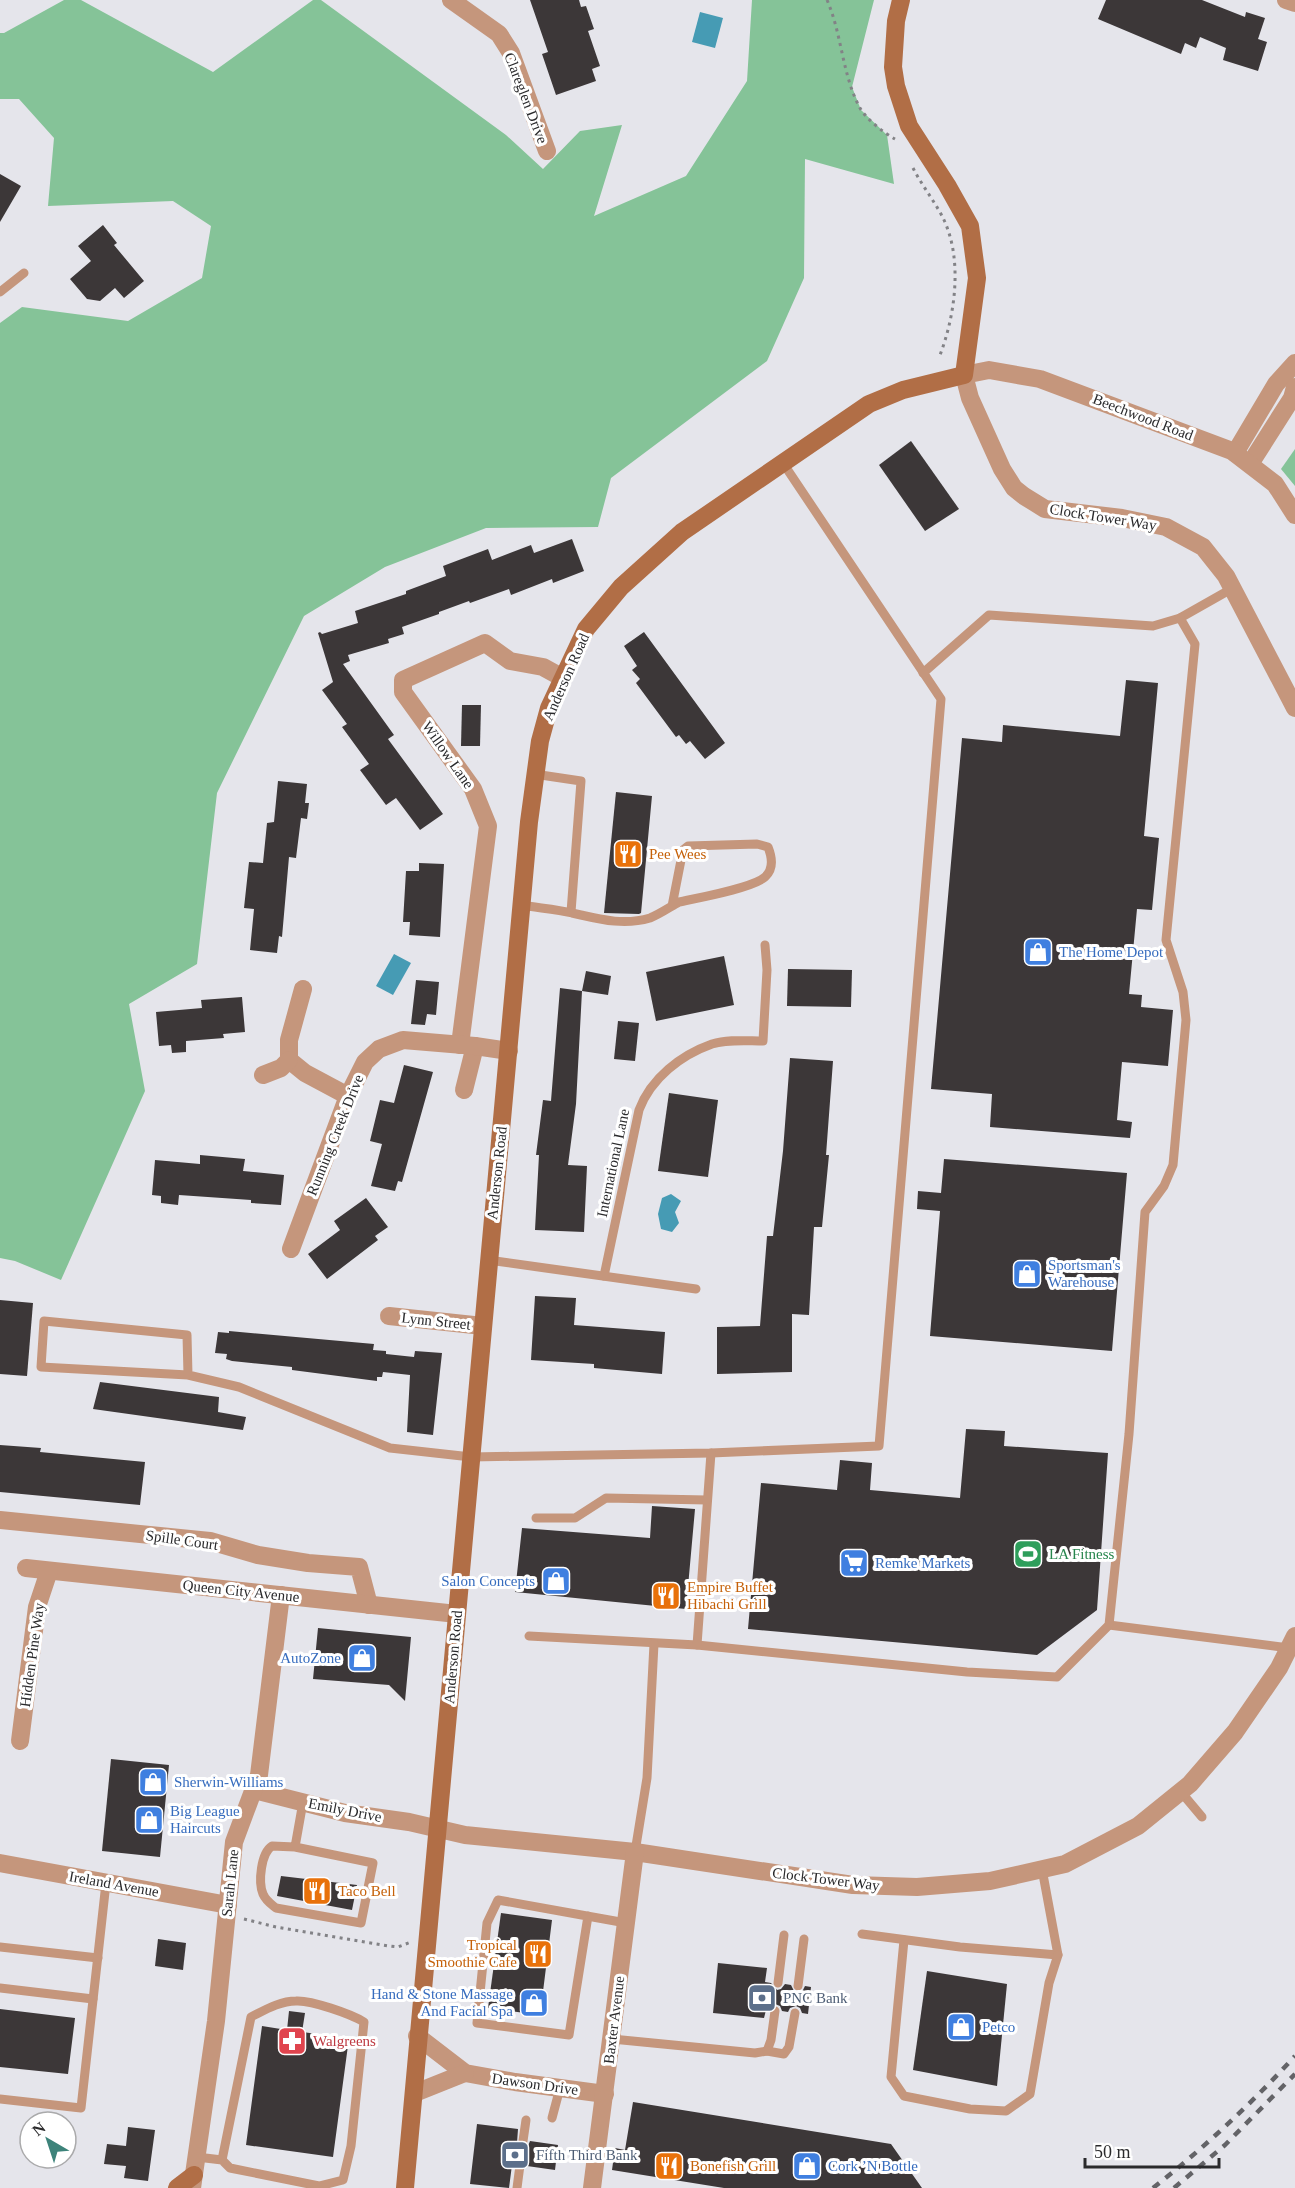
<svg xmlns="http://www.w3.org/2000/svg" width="1295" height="2188" viewBox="0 0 1295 2188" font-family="Georgia,serif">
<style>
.forest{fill:#85c398}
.water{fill:#469bb4}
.building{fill:#3c3738}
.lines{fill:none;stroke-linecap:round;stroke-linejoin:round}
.path{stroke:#828286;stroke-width:3;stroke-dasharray:3 4.5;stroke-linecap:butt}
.lane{stroke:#c5967c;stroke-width:9}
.street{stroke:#c5967c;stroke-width:18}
.secondary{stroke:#b16e46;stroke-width:18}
.rail{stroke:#636367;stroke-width:4.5;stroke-dasharray:8 8;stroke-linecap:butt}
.labels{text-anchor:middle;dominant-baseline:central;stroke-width:6;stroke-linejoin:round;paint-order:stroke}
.street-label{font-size:15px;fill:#2a2a2c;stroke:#fff}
.food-label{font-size:15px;fill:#c56008;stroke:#fff;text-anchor:start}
.shop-label{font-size:15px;fill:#366cbe;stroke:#fff;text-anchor:start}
.leisure-label{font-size:15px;fill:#27864d;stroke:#fff;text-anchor:start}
.service-label{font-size:15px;fill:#4e5e75;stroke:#fff;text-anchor:start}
.health-label{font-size:15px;fill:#be3a42;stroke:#fff;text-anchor:start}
</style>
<rect width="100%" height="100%" fill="#e5e5eb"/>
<!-- forest -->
<g class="forest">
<polygon points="64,0 81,0 213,72 313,0 321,0 506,135 543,169 580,131 622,125 594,216 686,176 747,81 752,0 874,0 852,87 861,110 887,135 894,184 805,159 804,278 767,361 611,478 598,527 486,528 385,567 304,616 217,793 197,964 129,1004 145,1091 61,1280 15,1261 0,1258 0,323 22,307 128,321 202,278 211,226 173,201 48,206 54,138 19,99 0,99 0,33 4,33"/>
<polygon points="1295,449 1295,486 1281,469"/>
</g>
<!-- water -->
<g class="water">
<polygon points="700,12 723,18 715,48 692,42"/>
<polygon points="394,954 411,963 393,995 376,986"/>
<polygon points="671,1194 681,1201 675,1212 679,1223 672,1232 661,1229 658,1214 662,1198"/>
</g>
<!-- building -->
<g class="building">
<polygon points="530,0 579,0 581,7 586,6 594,29 588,31 600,66 592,69 596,81 556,95 542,54 548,52"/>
<polygon points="1106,0 1202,0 1245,17 1246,12 1265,18 1258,39 1267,42 1258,71 1223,60 1226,48 1200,37 1196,48 1185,43 1181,54 1098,19"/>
<polygon points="0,174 21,186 0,222"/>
<polygon points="103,225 117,243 114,245 144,281 124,298 115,288 100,301 87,299 70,279 91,261 78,246"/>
<polygon points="911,441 959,509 925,531 879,465"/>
<polygon points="572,539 584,571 553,583 552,579 511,595 509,589 470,603 469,601 439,612 439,614 402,627 404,634 388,639 389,643 348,655 350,661 343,664 394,735 388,739 443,814 420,830 396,798 386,805 360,770 369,764 342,727 347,724 322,690 333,682 318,633 320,632 322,634 358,623 355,611 406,594 406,591 446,576 443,566 488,549 492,560 531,545 534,553"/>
<polygon points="644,632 725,743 705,759 690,741 686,744 679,735 676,737 636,683 640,679 632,670 637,666 624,646"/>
<polygon points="1126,680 1158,683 1144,836 1159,838 1152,910 1137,909 1129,994 1142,995 1141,1007 1173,1010 1168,1066 1122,1062 1117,1120 1132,1122 1130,1138 990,1127 992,1094 931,1089 962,738 1002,742 1003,725 1120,736"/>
<polygon points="462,705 481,705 480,746 461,746"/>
<polygon points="278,781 307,784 305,803 309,803 307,819 301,818 296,858 289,857 282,937 279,936 277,953 250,950 254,909 244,908 249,862 263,863 267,823 274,822"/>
<polygon points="616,792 652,796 641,913 639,914 604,913"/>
<polygon points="419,863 444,864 440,937 409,935 410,922 403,922 406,871 419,871"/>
<polygon points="724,956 734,1005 656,1021 646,972"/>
<polygon points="788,969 852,970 851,1007 787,1006"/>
<polygon points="586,971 611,976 608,995 582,991"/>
<polygon points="416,980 439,982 436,1015 427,1014 425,1025 411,1024"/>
<polygon points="560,988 582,991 576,1104 568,1165 587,1166 584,1232 535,1230 539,1155 536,1155 543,1100 551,1101"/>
<polygon points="242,997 245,1032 223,1034 224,1038 186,1041 186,1052 172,1053 171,1045 159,1046 156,1012 202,1008 201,1000"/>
<polygon points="618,1021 639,1023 635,1061 614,1059"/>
<polygon points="790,1058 833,1061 826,1155 829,1155 822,1227 814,1227 809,1315 792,1314 792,1372 717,1374 717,1327 760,1326 767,1236 773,1236 783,1151"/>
<polygon points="404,1065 433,1072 402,1182 398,1181 395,1191 371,1186 382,1144 370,1141 380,1100 394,1103"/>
<polygon points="669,1093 718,1100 708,1177 658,1171"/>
<polygon points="200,1155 245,1159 243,1171 284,1175 281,1205 251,1203 251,1200 179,1195 178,1205 161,1203 161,1196 152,1195 155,1160 200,1164"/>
<polygon points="944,1159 1127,1173 1112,1351 930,1336 940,1211 917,1209 918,1191 941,1193"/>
<polygon points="366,1198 388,1227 375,1236 378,1240 327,1279 308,1254 340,1230 334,1221"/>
<polygon points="535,1296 576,1298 574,1325 665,1332 662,1374 594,1368 594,1364 531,1360"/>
<polygon points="0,1300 33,1303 27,1376 0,1374"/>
<polygon points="229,1331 374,1344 373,1350 386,1351 386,1354 414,1357 415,1351 442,1353 433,1435 407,1432 410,1375 383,1372 382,1377 377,1377 377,1381 292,1370 292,1367 232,1361 226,1359 227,1354 215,1353 218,1332 229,1333"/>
<polygon points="100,1382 219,1397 218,1412 246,1417 243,1430 93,1409"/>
<polygon points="966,1429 1005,1431 1004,1446 1108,1453 1097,1610 1037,1655 748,1629 761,1483 837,1490 840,1460 872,1463 870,1490 960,1498"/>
<polygon points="0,1445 41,1448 40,1452 145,1462 140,1505 0,1492"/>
<polygon points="652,1506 695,1509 686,1609 515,1592 522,1528 650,1538"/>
<polygon points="318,1628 411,1637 405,1701 389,1685 313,1679"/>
<polygon points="111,1759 169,1765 160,1857 102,1851"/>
<polygon points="281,1876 357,1885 352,1910 277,1896"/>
<polygon points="501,1913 552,1920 540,2015 488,2008"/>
<polygon points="158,1939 186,1943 183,1970 155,1966"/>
<polygon points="718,1963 767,1968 765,1982 771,1983 777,1990 781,1989 785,1984 791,1985 794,1991 798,1993 803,1990 805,1986 811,1987 808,2014 802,2013 800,2008 796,2006 790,2008 788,2012 782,2011 780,2006 775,2004 770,2006 768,2010 766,2010 764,2018 713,2013"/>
<polygon points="927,1971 1007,1984 997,2086 913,2070"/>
<polygon points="0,2009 75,2018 68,2074 0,2067"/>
<polygon points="289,2011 305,2013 302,2032 349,2038 333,2157 246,2145 262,2026 287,2030"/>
<polygon points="633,2102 891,2144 922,2188 724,2188 612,2170 615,2148 625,2150"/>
<polygon points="477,2124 518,2129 517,2143 521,2148 528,2146 530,2141 558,2145 555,2170 527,2166 525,2160 518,2159 512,2165 509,2188 470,2184"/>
<polygon points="128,2127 155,2130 148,2181 124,2178 126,2166 104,2164 107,2144 126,2146"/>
</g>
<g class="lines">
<!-- path -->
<g class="path">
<path d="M 827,0 C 842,34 842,75 860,108 C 866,119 884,133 895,139"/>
<path d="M 913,168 C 921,184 933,199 942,216 C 963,256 956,313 940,355"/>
<polyline points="244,1919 276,1927 389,1946 398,1947 411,1942"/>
</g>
<!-- lane -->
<g class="lane">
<polyline points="0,292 24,273"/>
<polyline points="923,673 989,615 1153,626 1180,618 1233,588"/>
<polyline points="534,774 581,781 571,912"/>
<path d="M 521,905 C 538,908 556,909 572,913 C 599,919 623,926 650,918 C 660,914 670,907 679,902 C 697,898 753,888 765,877 C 774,869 772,857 768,847 L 757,844 L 688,846 L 683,850 L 672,906"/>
<polyline points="488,1260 696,1289"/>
<path d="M 604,1276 L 639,1110 C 651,1078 681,1055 712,1044 C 728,1039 747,1041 763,1041 L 767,970 L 765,945"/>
<polyline points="188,1375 41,1367 44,1321 187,1335 188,1375 239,1387 390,1448 471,1457 711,1453 879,1446 941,699 783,463"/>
<polyline points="536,1518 575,1518 606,1498 707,1500"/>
<polyline points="1109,1625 1289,1648"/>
<polyline points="529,1636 697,1645 967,1672 1057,1677 1109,1625 1129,1434 1145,1212 1164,1186 1173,1165 1186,1020 1183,992 1166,940 1195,644 1180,618"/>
<polyline points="697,1645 711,1453"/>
<polyline points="1181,1792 1202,1817"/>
<path d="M 295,1847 L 272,1846 C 261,1853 258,1882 263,1894 C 266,1901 271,1904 276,1908 L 361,1923 L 373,1863 L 295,1847 L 303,1802"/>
<polyline points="635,1852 647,1778 654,1644"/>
<polyline points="588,1916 569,2035 477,2023 487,1923 498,1900 626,1923"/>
<polyline points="862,1934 960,1947 1058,1955 1042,1869"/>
<polyline points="904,1940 891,2077 904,2096 970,2109 1006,2111 1030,2094 1049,1983 1058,1955"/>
<polyline points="0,1947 98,1958"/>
<polyline points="778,1983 784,1935"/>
<polyline points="798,1986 804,1939"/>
<polyline points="0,1988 93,1999"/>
<polyline points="612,2039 755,2053 767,2051 771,2040 775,2011"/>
<polyline points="767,2051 784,2054 789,2047 795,2013"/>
<polyline points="0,2099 81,2108 106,1883"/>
<polyline points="552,2118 560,2088"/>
<polyline points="523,2141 526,2120"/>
<path d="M 197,2157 L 222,2160 L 230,2168 L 319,2186 L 343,2180 L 351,2146 L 364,2022 C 351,2014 311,2000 296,2001 C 280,2001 265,2010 251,2017 L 222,2160"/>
<polyline points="517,2188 520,2165"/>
</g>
<!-- street -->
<g class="street">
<polyline points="451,0 499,34 511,53 547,151"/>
<polyline points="1286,0 1295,3"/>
<polyline points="1235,453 1276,384 1295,363"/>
<polyline points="1250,464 1292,398 1295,387"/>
<polyline points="1295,515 1275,484 1232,451 1040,379 989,370 964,375 970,398 1002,469 1014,488 1024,496 1045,509 1122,518 1166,527 1203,547 1226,576 1295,708"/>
<polyline points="303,989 289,1040 289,1060 305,1073 348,1096"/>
<polyline points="460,1045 488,826 473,789 403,692 403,680 485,643 510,661 543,667 563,678"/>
<polyline points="263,1075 281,1068 289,1060"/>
<polyline points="464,1090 475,1046"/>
<polyline points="291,1249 348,1096 365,1062 379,1049 403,1040 475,1046 509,1051"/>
<polyline points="389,1316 483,1326"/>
<polyline points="0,1520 210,1541 258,1555 308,1563 359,1567 369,1605"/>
<polyline points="26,1568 457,1614"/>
<polyline points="20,1741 37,1607 49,1571"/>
<polyline points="254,1790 345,1813 409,1822 465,1835 635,1852 853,1885 917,1887 990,1881 1065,1864 1138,1826 1190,1784 1235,1732 1279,1668 1295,1636"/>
<polyline points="0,1863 228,1905"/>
<polyline points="417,2036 465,2073 515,2082 605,2094"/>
<polyline points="415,2093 465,2073"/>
<polyline points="192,2188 216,2021 234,1842 259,1775 281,1595"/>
<polyline points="592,2188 635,1852"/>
</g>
<!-- secondary -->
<g class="secondary">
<polyline points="177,2188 194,2175"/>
<polyline points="405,2188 529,822 540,741 549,708 586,629 621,587 682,532 869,404 903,390 964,375 977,278 970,226 947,185 909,126 896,86 893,67 896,21 901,0"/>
</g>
<!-- rail -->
<g class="rail">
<path d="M 1153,2188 C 1204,2148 1251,2104 1295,2056"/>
<polyline points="1174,2188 1225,2145 1295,2074"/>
</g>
</g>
<!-- icons -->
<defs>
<g id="restaurant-square" transform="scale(1.5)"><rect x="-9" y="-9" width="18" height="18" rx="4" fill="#e8710a" stroke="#fff"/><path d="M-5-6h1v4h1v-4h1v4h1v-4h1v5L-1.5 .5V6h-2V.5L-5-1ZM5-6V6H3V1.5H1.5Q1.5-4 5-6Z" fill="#fff"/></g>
<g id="shop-square" transform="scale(1.5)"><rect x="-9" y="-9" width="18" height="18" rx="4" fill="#3f7fe0" stroke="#fff"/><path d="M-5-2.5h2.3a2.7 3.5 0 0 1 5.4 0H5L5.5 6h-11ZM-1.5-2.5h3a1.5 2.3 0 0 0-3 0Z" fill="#fff"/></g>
<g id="stadium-square" transform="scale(1.5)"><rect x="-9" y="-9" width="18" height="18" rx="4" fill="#2e9e5b" stroke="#fff"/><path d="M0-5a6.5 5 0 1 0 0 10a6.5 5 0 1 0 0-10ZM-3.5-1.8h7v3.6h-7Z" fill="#fff"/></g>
<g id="supermarket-square" transform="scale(1.5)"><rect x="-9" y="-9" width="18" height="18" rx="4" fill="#3f7fe0" stroke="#fff"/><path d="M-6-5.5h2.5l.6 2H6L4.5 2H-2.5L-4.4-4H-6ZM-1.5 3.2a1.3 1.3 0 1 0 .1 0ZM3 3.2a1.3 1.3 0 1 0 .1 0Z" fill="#fff"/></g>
<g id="bank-square" transform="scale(1.5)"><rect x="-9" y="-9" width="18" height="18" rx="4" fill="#5c6f8a" stroke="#fff"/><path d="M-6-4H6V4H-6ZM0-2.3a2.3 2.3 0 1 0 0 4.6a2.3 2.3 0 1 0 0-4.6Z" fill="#fff"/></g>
<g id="pharmacy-square" transform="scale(1.5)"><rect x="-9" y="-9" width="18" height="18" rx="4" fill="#e0444e" stroke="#fff"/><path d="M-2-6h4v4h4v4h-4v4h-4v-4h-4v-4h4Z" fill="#fff"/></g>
</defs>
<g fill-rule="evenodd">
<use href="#restaurant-square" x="628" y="854"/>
<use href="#shop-square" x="1038" y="952"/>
<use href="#shop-square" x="1027" y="1274"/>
<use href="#stadium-square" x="1028" y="1554"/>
<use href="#supermarket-square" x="854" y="1563"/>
<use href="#shop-square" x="556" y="1581"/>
<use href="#restaurant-square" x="666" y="1596"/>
<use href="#shop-square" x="362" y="1658"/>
<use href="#shop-square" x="153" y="1782"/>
<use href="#shop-square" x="149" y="1820"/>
<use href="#restaurant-square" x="317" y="1891"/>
<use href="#restaurant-square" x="538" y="1954"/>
<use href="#bank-square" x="762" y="1998"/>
<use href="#shop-square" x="534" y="2003"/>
<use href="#shop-square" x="961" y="2027"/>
<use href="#pharmacy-square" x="292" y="2041"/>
<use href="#bank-square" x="515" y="2155"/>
<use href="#restaurant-square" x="669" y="2166"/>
<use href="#shop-square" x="807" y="2166"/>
</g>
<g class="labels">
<!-- street labels -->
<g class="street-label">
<text transform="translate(526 98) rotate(69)">Clareglen Drive</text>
<text transform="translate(1143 417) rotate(21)">Beechwood Road</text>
<text transform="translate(1103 517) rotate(9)">Clock Tower Way</text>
<text transform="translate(566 677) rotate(-66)">Anderson Road</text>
<text transform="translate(448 755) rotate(55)">Willow Lane</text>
<text transform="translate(335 1135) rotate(-68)">Running Creek Drive</text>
<text transform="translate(613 1163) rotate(-78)">International Lane</text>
<text transform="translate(497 1173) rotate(-84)">Anderson Road</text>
<text transform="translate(436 1321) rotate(6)">Lynn Street</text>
<text transform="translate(182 1540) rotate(8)">Spille Court</text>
<text transform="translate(241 1591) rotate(6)">Queen City Avenue</text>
<text transform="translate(32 1655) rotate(-82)">Hidden Pine Way</text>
<text transform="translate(453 1657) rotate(-85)">Anderson Road</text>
<text transform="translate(345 1810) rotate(11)">Emily Drive</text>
<text transform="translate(826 1879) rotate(7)">Clock Tower Way</text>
<text transform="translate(230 1883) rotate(-84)">Sarah Lane</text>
<text transform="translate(114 1884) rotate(10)">Ireland Avenue</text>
<text transform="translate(614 2020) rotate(-83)">Baxter Avenue</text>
<text transform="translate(535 2084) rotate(8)">Dawson Drive</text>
</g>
<!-- food labels -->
<g class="food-label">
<text x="649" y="854">Pee Wees</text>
<text x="687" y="1587">Empire Buffet<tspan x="687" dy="17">Hibachi Grill</tspan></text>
<text x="338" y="1891">Taco Bell</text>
<text x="517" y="1945" text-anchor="end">Tropical<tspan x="517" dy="17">Smoothie Cafe</tspan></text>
<text x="690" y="2166">Bonefish Grill</text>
</g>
<!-- shop labels -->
<g class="shop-label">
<text x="1059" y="952">The Home Depot</text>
<text x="1048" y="1265">Sportsman's<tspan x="1048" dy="17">Warehouse</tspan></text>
<text x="875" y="1563">Remke Markets</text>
<text x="535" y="1581" text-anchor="end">Salon Concepts</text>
<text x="341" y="1658" text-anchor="end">AutoZone</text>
<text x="174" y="1782">Sherwin-Williams</text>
<text x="170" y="1811">Big League<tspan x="170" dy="17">Haircuts</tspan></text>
<text x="513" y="1994" text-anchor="end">Hand &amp; Stone Massage<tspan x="513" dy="17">And Facial Spa</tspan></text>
<text x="982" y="2027">Petco</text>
<text x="828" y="2166">Cork ’N Bottle</text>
</g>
<!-- leisure labels -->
<g class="leisure-label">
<text x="1049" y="1554">LA Fitness</text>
</g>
<!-- service labels -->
<g class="service-label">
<text x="783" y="1998">PNC Bank</text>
<text x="536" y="2155">Fifth Third Bank</text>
</g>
<!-- health labels -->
<g class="health-label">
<text x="313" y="2041">Walgreens</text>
</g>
</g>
<!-- north arrow -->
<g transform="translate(48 2140) rotate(321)"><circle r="28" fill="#ffffff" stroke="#aaaaab" stroke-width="1.5"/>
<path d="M0-4.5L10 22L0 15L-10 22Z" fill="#3d837a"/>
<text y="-9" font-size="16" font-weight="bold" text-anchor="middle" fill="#2a2a2c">N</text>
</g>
<!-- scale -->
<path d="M1085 2158v9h134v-9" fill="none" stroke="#2a2a2c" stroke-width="3"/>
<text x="1094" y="2158" font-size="18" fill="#2a2a2c" stroke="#ffffff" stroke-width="4.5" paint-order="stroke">50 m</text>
</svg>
